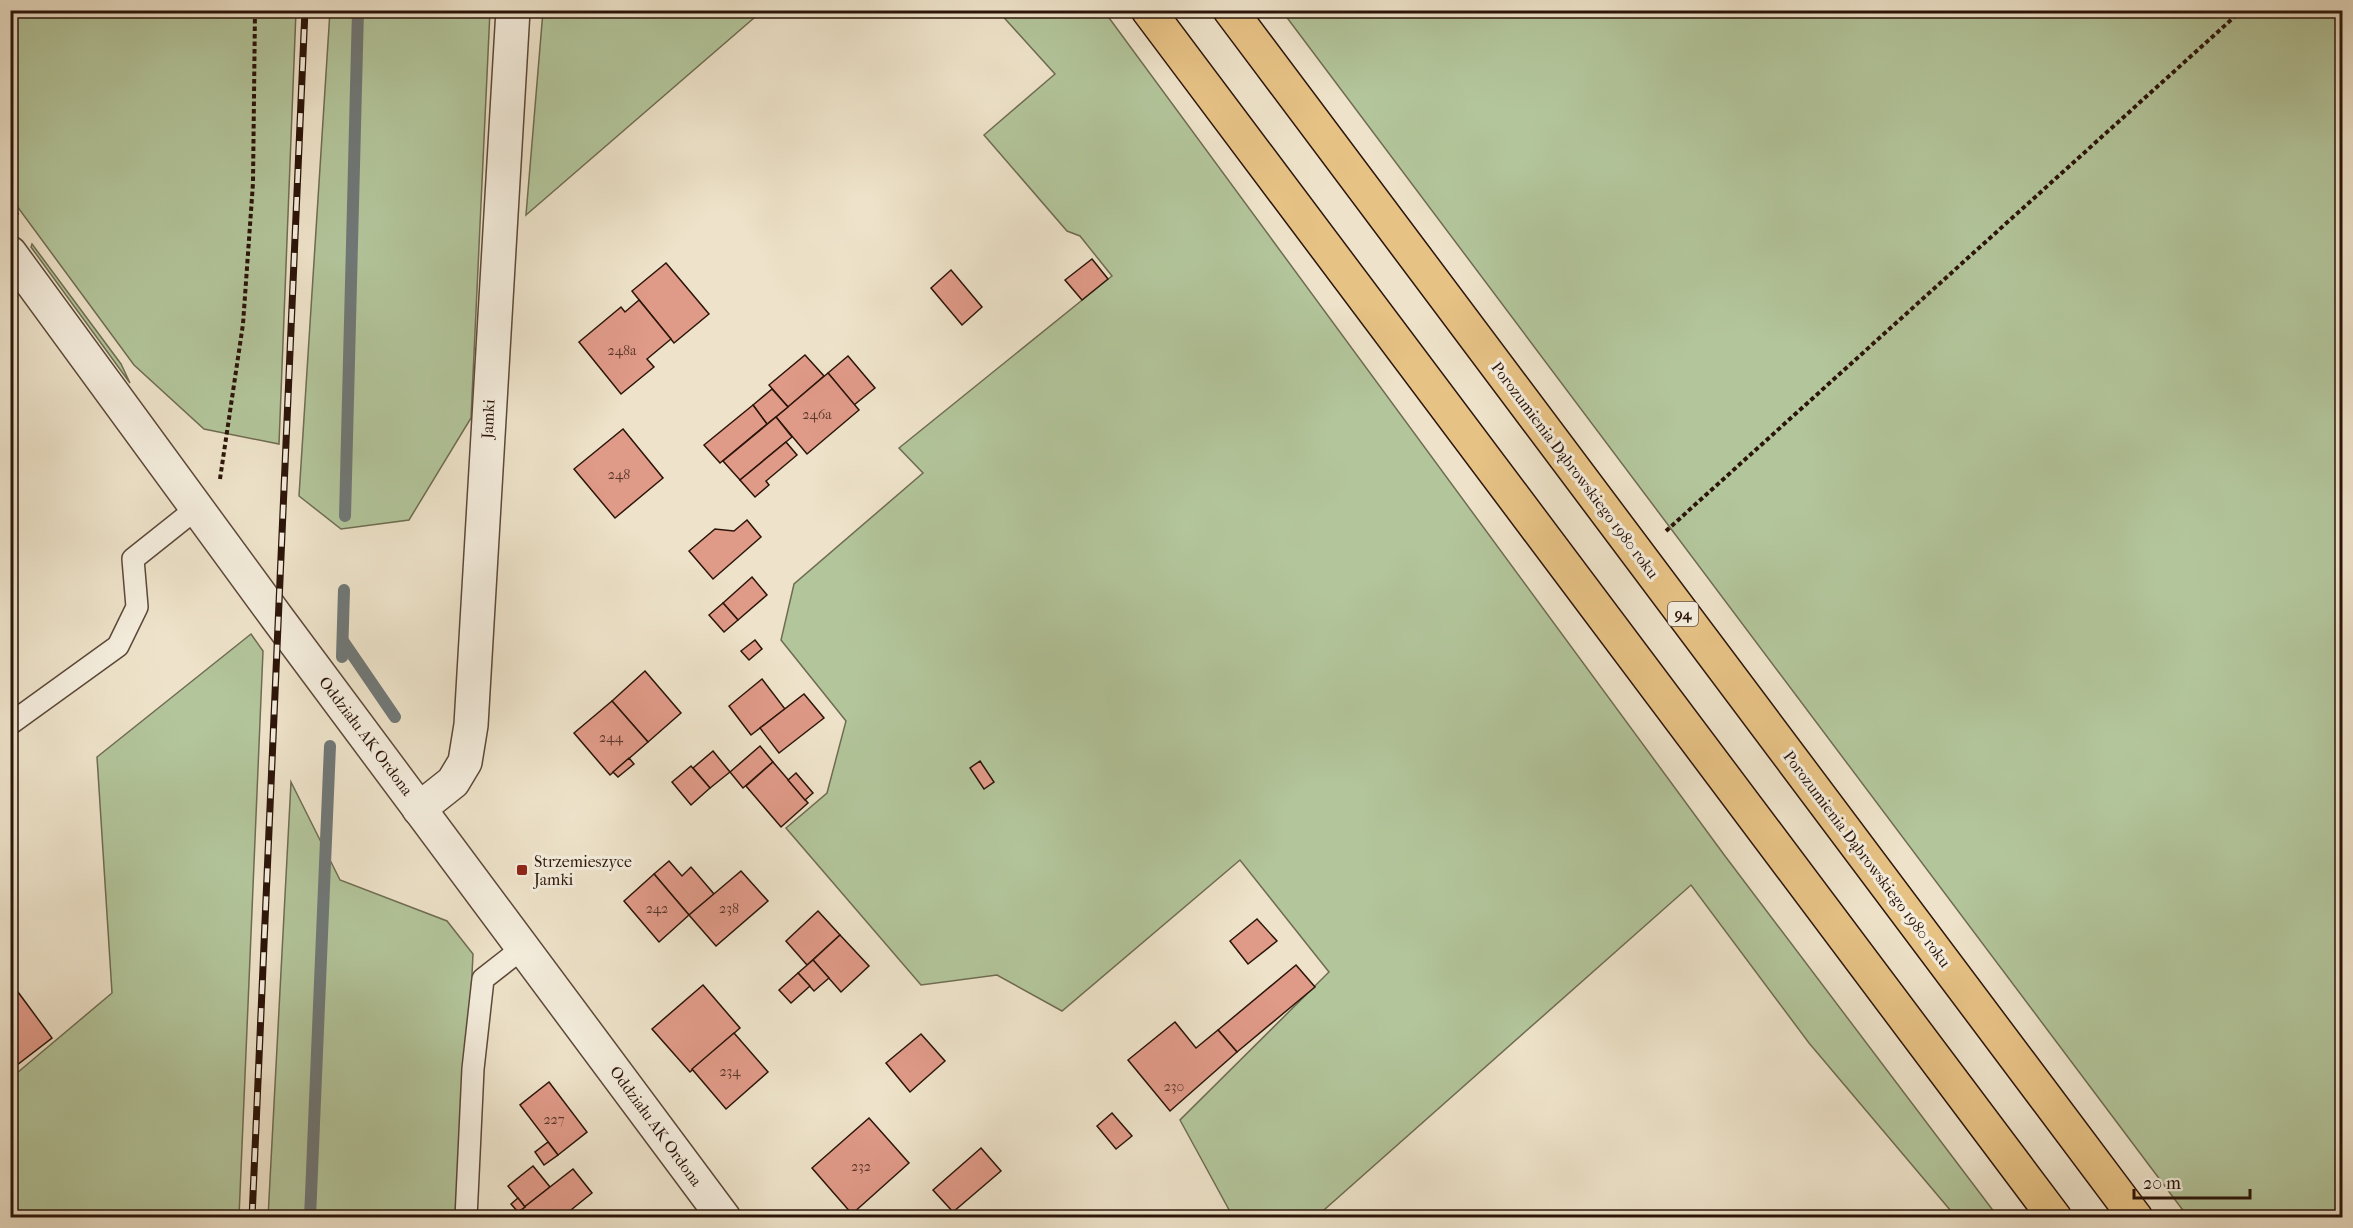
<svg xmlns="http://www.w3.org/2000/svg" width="2353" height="1228" viewBox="0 0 2353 1228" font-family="'IM FELL French Canon',serif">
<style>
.green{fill:#b3c59b;stroke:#6f6c52;stroke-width:1.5}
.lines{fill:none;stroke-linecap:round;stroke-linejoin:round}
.stream{stroke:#707877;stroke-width:12}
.building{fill:#e09a88;stroke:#2b1409;stroke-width:1.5}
.service-casing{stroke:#5c4839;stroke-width:24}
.minor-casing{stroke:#5c4839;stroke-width:36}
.tertiary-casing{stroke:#5c4839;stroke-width:36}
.primary-casing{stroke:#2b1409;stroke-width:36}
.path{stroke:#2b1409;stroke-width:4;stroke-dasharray:4.5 3;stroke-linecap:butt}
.service{stroke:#f4eddd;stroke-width:21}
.minor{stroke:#f4eddd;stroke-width:33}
.tertiary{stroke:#f4eddd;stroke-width:33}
.primary{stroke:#e7c285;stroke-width:33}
.rail-casing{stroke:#2b1409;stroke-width:7}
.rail{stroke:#f4eddd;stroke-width:4.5;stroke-dasharray:14;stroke-linecap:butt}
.poi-dot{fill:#8f2418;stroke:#f4eddd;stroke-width:2}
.labels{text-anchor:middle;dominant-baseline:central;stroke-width:6;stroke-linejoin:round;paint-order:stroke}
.number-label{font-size:14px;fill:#583629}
.shield{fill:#f4eddd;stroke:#675549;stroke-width:1.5}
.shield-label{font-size:15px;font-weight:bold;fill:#2b1409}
.street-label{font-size:16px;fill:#2b1409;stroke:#f4eddd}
.poi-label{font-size:16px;fill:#2b1409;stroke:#f4eddd;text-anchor:start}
</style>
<rect width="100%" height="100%" fill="#eee3ca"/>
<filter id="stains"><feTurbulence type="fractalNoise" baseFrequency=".00333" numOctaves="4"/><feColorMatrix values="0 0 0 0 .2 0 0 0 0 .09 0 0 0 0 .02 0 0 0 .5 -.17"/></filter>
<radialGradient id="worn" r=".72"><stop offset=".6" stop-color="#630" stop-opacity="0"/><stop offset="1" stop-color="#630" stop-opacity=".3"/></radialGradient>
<!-- green -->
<g class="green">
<polygon points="22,10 296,11 279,444 204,429 134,365 11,198 11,19"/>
<polygon points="330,11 490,11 471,418 409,520 341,529 299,496"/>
<polygon points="543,11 543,10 762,11 526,215"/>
<polygon points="998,11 1104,11 1725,856 1998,1217 1956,1217 1809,1043 1691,885 1316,1217 1233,1217 1180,1120 1329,972 1240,860 1062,1011 997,975 921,985 786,828 827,793 846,721 781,640 794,584 923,473 899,448 1112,276 1080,236 1067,231 984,135 1055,74"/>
<polygon points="1282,11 2342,11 2342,1217 2188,1217"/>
<polygon points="32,244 121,364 130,383 31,247"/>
<polygon points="251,634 263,651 239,1217 11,1217 11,1078 112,993 97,757"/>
<polygon points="291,782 340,880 447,921 473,954 460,1217 268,1218"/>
</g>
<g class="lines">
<!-- stream -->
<g class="stream">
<polyline points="345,516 358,10"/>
<polyline points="343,641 395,717"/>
<polyline points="342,657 344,590"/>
<polyline points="310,1218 330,746"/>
</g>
</g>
<!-- building -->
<g class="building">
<polygon points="1092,259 1108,279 1082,300 1065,280"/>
<polygon points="666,263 709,314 674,343 632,291"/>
<polygon points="951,270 982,307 962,325 931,288"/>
<polygon points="639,300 671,339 647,359 654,367 621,394 579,342 621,307 625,312"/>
<polygon points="805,355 824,376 788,407 769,385"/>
<polygon points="848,356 875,388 854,405 828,373"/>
<polygon points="828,373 859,410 807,454 776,417"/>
<polygon points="772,389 788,407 767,424 753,405"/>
<polygon points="753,405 767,424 720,463 704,445"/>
<polygon points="776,417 792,437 740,480 723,461"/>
<polygon points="623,429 663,478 615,518 574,469"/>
<polygon points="786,442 797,455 766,481 769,485 755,497 740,480"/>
<polygon points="747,520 761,537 713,579 689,551 715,529 734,531"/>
<polygon points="752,577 767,595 738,620 723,603"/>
<polygon points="723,603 738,620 724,632 709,615"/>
<polygon points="755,640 762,649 749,660 741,651"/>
<polygon points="645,671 681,713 648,742 612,701"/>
<polygon points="762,679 785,709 751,735 729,706"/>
<polygon points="804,694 824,718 779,753 760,728"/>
<polygon points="612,701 648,742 610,775 574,733"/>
<polygon points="760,746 773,762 743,788 730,772"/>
<polygon points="713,751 730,772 710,788 693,768"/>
<polygon points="629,758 634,764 618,777 613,772"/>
<polygon points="980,761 994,782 984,789 970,768"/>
<polygon points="773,762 808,803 781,827 746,786"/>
<polygon points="691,766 710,788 691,805 672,782"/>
<polygon points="796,773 813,793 805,800 788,780"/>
<polygon points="669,861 682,876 691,867 714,894 689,915 654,874"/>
<polygon points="741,871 768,901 716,946 689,915"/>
<polygon points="654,874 689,915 659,942 624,901"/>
<polygon points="818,911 840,935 807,965 786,941"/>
<polygon points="1257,919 1277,941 1248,964 1230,941"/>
<polygon points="840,935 869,966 841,992 813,960"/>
<polygon points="813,960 829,978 814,991 798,973"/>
<polygon points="1296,965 1315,987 1237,1052 1218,1030"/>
<polygon points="798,973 810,986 791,1003 779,990"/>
<polygon points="703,985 740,1028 690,1072 652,1029"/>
<polygon points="18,992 52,1038 17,1065 10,1057 10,998"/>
<polygon points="1175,1022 1196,1048 1218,1030 1237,1052 1170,1111 1128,1060"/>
<polygon points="734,1033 768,1072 726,1109 692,1069"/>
<polygon points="921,1034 945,1061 910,1092 886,1063"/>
<polygon points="549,1082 587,1132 558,1155 520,1105"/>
<polygon points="1112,1113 1132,1136 1116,1149 1097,1126"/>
<polygon points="869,1118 909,1163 852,1214 812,1168"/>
<polygon points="548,1142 558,1155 544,1165 535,1152"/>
<polygon points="981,1148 1001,1171 953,1212 933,1190"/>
<polygon points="533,1166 550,1187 525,1207 508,1186"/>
<polygon points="573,1169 592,1193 561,1218 522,1218 518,1212"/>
<polygon points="518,1198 525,1207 518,1212 511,1204"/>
</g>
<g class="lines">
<!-- service casing -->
<g class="service-casing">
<g id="service">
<polyline points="10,724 118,646 137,607 133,559 197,508"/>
<polyline points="466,1218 473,1069 483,979 524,947"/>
</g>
</g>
<!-- minor casing -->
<g class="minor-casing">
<polyline id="minor" points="419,809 453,782 465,762 471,725 513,10"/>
</g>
<!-- tertiary casing -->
<g class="tertiary-casing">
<polyline id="tertiary" points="10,253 278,619 724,1218"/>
</g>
<!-- primary casing -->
<g class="primary-casing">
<g id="primary">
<polyline points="1148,10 2055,1218"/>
<polyline points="1230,10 2136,1218"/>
</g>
</g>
<!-- path -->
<g class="path">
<polyline points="10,206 19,217"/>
<polyline points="220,479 243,324 253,183 255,10"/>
<polyline points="1666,531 2242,10"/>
</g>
<!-- service -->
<use href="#service" class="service"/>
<!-- minor -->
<use href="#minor" class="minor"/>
<!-- tertiary -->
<use href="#tertiary" class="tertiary"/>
<!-- primary -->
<use href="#primary" class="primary"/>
<!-- rail casing -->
<g class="rail-casing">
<polyline id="rail" points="252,1218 305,10"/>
</g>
<!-- rail -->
<use href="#rail" class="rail"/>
</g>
<!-- markers -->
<rect class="poi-dot" x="516" y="864" width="12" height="12" rx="3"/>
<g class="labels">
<!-- number labels -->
<g class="number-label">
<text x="622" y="350">248a</text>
<text x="817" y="414">246a</text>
<text x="619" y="474">248</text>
<text x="611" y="737">244</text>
<text x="657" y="908">242</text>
<text x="729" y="908">238</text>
<text x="730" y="1071">234</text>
<text x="1174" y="1086">230</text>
<text x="554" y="1119">227</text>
<text x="861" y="1166">232</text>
</g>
<!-- shield labels -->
<rect class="shield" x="1668" y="602" width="30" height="24" rx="4.5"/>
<g class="shield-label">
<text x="1683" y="614">94</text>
</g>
<!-- street labels -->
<g class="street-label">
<text transform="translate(488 419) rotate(-87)">Jamki</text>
<text transform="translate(1575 470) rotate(53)">Porozumienia Dąbrowskiego 1980 roku</text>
<text transform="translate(366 736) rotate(53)">Oddziału AK Ordona</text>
<text transform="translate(1867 859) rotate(53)">Porozumienia Dąbrowskiego 1980 roku</text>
<text transform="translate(656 1126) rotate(54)">Oddziału AK Ordona</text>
</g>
<!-- poi labels -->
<g class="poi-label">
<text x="534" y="861">Strzemieszyce<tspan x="534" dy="18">Jamki</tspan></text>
</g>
</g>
<!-- margin -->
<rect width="2353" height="1228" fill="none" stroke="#eee3ca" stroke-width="36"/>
<rect x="12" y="12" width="2329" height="1204" fill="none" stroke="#2b1409" stroke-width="3"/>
<rect x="18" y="18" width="2317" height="1192" fill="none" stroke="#2b1409" stroke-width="1.5"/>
<!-- scale -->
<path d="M2134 1189v9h116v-9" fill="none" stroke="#2b1409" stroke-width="3"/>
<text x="2143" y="1189" font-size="18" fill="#2b1409" stroke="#f4eddd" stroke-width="4.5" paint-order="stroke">20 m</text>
<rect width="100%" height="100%" filter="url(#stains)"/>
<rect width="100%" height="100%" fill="url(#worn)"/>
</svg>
